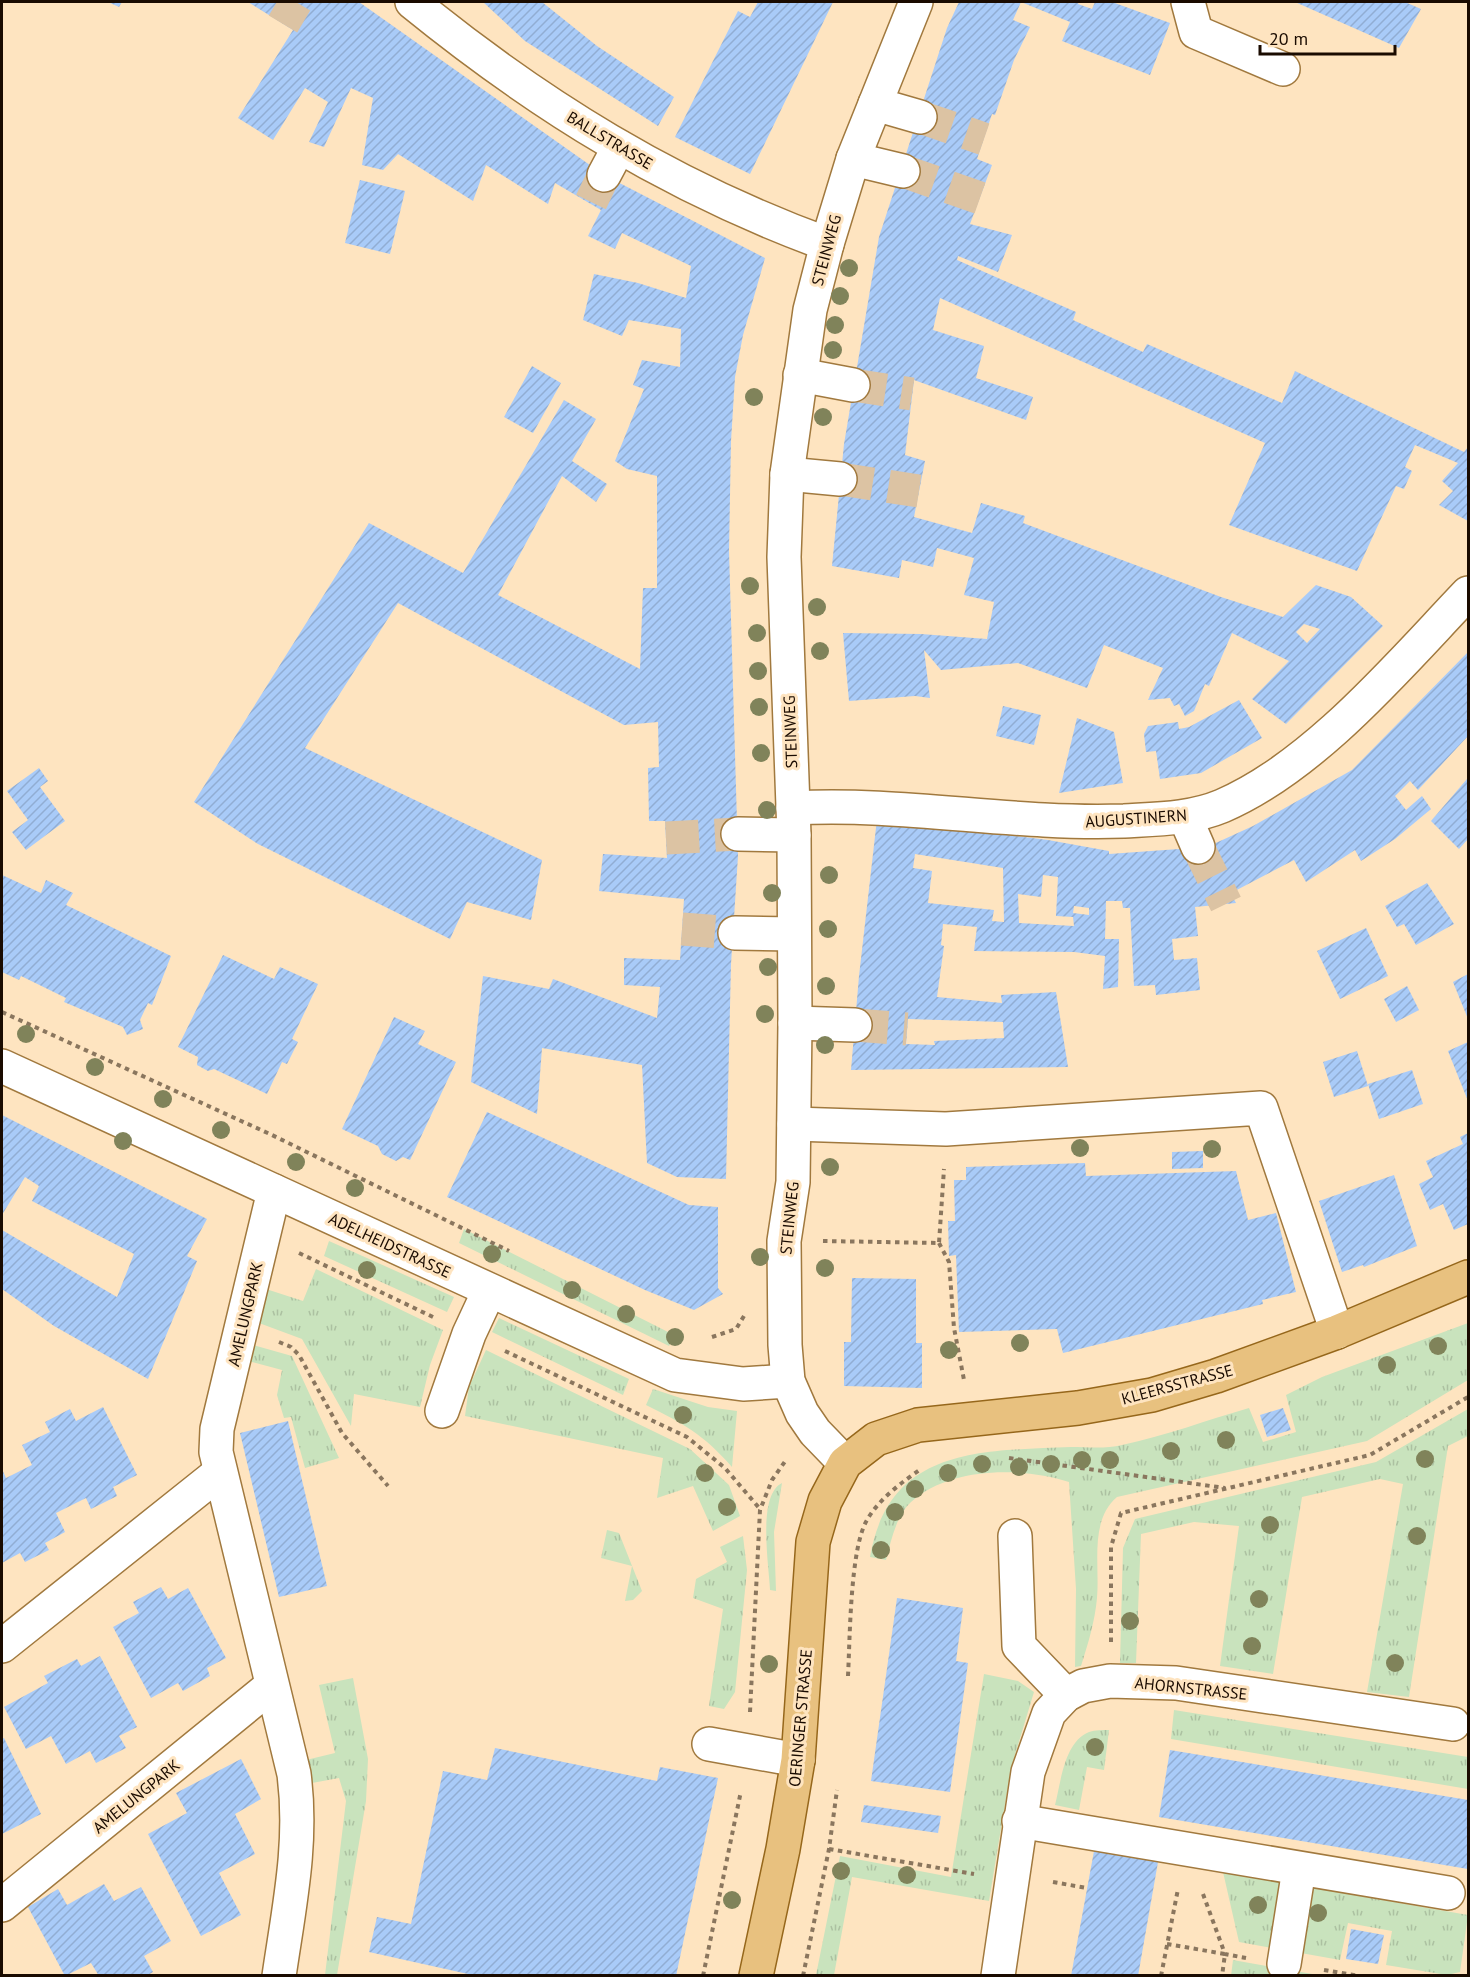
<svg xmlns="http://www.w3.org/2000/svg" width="1470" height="1977" viewBox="0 0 1470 1977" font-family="'PT Sans',sans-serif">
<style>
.grass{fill:url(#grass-tufts)}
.building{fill:url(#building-hatch);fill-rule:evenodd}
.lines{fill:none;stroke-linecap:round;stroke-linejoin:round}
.minor-tunnel{stroke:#dcc3a3;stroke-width:33;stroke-dasharray:33 16;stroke-linecap:butt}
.minor-casing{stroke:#a1793e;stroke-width:36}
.major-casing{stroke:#96671b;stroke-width:36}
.path{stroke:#8a765e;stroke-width:4;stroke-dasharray:4.5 4.5;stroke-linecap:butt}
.minor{stroke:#fff;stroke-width:33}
.major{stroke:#e8c17f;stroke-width:33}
.tree{fill:#80835a}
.labels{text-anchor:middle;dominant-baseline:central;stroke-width:6;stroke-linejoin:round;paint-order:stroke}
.street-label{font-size:16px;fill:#1a0b00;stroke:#fee4c0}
</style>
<defs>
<pattern id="grass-tufts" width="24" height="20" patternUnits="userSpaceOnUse" patternTransform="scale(1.5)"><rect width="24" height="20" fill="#c9e3bd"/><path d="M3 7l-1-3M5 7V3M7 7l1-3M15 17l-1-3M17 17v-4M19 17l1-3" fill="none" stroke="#acc1a1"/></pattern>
<pattern id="building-hatch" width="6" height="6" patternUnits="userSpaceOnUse" patternTransform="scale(1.5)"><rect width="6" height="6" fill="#a9cbf8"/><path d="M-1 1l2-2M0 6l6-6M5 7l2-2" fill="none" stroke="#91add3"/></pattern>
</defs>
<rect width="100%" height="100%" fill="#fee4c0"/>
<!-- grass -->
<g class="grass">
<polygon points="464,1229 674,1335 669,1346 459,1243"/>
<polygon points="329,1241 454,1297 447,1312 324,1256"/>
<polygon points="316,1269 443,1330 430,1365 420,1407 354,1394 351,1426 302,1339 259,1323 266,1289 303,1301"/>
<polygon points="499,1318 629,1379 623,1395 492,1332"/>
<path d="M 1468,1323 L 1468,1380 L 1367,1441 L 1117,1497 C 1089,1521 1100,1565 1097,1598 C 1095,1621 1088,1644 1081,1666 L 1075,1667 L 1076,1589 L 1069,1482 C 1022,1467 951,1466 911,1502 C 896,1516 891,1541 886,1560 L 870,1557 C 889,1447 981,1451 1071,1447 C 1087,1447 1106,1449 1122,1445 C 1165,1436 1207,1420 1249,1408 L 1263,1442 L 1296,1432 L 1286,1395 L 1322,1377 Z"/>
<polygon points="253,1345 292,1356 339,1458 305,1468 291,1417 284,1418 277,1395 282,1370 248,1361"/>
<polygon points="486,1350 690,1449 729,1485 740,1516 713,1531 693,1486 657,1498 663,1458 465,1416 469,1387"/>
<path d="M 653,1389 L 708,1407 L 737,1411 L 732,1467 C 703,1434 684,1424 646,1405 Z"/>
<polygon points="1468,1409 1468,1436 1448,1446 1409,1697 1367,1692 1403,1484 1380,1479 1302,1497 1273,1674 1220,1666 1239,1526 1194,1522 1141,1534 1136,1663 1120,1663 1123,1548 1135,1519 1376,1462"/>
<path d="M 782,1483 L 774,1532 L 776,1591 L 770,1590 C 769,1566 757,1495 782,1483 Z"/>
<polygon points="607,1530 619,1533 642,1591 633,1600 625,1601 632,1566 601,1558"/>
<polygon points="743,1536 747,1570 735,1692 724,1709 709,1706 723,1609 693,1598 696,1579 727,1562 720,1547"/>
<polygon points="984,1674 1018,1681 1034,1692 1011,1768 989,1901 852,1877 834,1975 816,1975 840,1856 951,1877"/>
<polygon points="353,1678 368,1759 366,1801 337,1975 325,1975 346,1801 339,1778 312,1783 306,1760 335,1753 319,1685"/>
<polygon points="1174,1710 1468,1757 1468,1789 1171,1739"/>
<path d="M 1109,1730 L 1104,1770 L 1087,1767 L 1079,1810 L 1055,1805 C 1061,1782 1064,1742 1089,1732 C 1095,1730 1103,1730 1109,1730 Z"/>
<polygon points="1223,1872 1468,1915 1460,1972 1447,1975 1386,1965 1392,1931 1348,1923 1340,1960 1239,1942"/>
<polygon points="1233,1960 1318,1975 1231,1976"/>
</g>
<!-- building -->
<g class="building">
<polygon points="108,2 122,2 119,7"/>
<polygon points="248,2 359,2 604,175 765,258 743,335 735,377 731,441 729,551 738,856 731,964 726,1179 677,1177 647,1163 642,1065 542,1048 537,1114 471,1082 483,976 549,989 553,979 657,1018 660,987 624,985 624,958 680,960 684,899 599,891 603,854 667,858 665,821 649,821 648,768 659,767 658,722 624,725 398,603 305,748 542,860 531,920 467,902 450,939 258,844 194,802 369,523 463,573 564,400 596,419 572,461 607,484 596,502 562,476 498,595 640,669 643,588 657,588 657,476 627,469 615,461 644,389 633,385 642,360 680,367 681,329 629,320 622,336 583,320 594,274 638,283 686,298 691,266 622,233 615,249 588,236 601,210 555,183 548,204 486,165 473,201 398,154 383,170 362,165 373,98 351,88 324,147 309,142 328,102 305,88 273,140 238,118 293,30"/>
<polygon points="483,2 542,2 597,46 674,97 658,126 525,41"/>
<polygon points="758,2 833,2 750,174 675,137 738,11 750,17"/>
<path d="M 959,2 L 1079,2 L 1078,4 L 1092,9 L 1095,2 L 1112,2 L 1170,23 L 1150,75 L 1062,41 L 1070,22 L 1021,2 L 1013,20 L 1030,27 L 1014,60 L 995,115 L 992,114 L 977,159 L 992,165 L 970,224 L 1012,235 L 998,272 L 958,256 L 957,260 L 1076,312 L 1073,320 L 1143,352 L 1147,344 L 1282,403 L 1295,371 L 1464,452 L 1468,447 L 1468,521 L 1439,505 L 1453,491 L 1442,481 L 1458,463 L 1415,445 L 1405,467 L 1412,471 L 1404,489 L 1396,486 L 1357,571 L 1229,525 L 1265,443 L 940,298 L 933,330 L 984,346 L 976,378 L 1033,397 L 1026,420 L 914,380 L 905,455 L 925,461 L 914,517 L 972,533 L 981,503 L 1025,516 L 1023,523 L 1221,597 L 1283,617 L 1316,585 L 1351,597 L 1383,626 L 1286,724 L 1252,699 L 1289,661 L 1232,633 L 1209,686 L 1205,684 L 1194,711 L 1185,716 L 1179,704 L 1174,706 L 1170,698 L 1148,700 L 1163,668 L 1104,645 L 1087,688 L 1018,663 L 941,670 L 924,650 L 930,698 L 915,696 L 849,701 L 843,633 L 921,634 L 987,639 L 994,602 L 964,595 L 974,558 L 937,548 L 933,567 L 902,560 L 899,578 L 832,566 L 844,444 L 879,237 L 947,28 ZM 1304,624 L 1320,629 L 1307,643 L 1296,632 Z"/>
<polygon points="1295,2 1405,2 1421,9 1399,48"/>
<polygon points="360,180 405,191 390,254 345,243"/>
<polygon points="532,366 561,383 533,433 504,417"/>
<path d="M 1468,652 L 1468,736 L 1418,790 L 1410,781 L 1395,796 L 1406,810 L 1422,796 L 1431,809 L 1395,839 L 1361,861 L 1355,850 L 1306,882 L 1294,860 L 1231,893 L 1236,903 L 1195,907 L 1198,936 L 1172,939 L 1174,960 L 1197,958 L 1200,990 L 1156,995 L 1155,985 L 1134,986 L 1130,908 L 1123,908 L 1122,901 L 1106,901 L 1105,939 L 1119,939 L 1118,987 L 1103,989 L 1105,956 L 1074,952 L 974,951 L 977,927 L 943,924 L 941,945 L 944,946 L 937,997 L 1002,1003 L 1001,995 L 1056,992 L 1068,1067 L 851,1070 L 859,976 L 877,819 L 1048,840 L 1109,851 L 1109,854 L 1207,847 L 1253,826 L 1352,770 ZM 915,854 L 1003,868 L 1004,922 L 992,921 L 994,910 L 928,903 L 932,871 L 913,868 ZM 1043,875 L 1058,877 L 1056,916 L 1073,917 L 1074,926 L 1019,923 L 1018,894 L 1041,897 ZM 1074,906 L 1089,908 L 1089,915 L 1073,913 ZM 908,1019 L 1003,1022 L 1004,1038 L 934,1041 L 935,1045 L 906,1044 Z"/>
<polygon points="1239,700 1262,738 1201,773 1160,779 1156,751 1146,752 1144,734 1148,726 1178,722 1179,729 1189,727"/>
<polygon points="1003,706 1041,715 1034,745 996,736"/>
<polygon points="1077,718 1114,732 1123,783 1059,793"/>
<polygon points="39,768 48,781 40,787 65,821 26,850 12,832 28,820 7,791"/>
<polygon points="1467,779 1468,839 1459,849 1431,821"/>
<polygon points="2,875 41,893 46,880 73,893 66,905 171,956 152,1005 148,1003 140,1020 143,1029 127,1035 123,1027 64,1002 66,998 21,976 19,980 2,972"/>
<polygon points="1427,883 1454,924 1416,945 1404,924 1397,927 1385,906"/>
<polygon points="1366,928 1388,976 1340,999 1317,951"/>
<polygon points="223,955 274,979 280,967 318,984 292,1039 298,1042 287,1064 282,1062 267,1094 214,1069 208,1071 197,1065 198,1057 178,1047"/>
<polygon points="1468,974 1468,1019 1453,982"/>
<polygon points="1407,986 1419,1010 1396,1022 1384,999"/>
<polygon points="394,1017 425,1031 418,1044 456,1062 410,1160 403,1157 396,1161 382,1154 378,1146 342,1129"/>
<polygon points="1468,1042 1468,1101 1448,1051"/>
<polygon points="1357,1051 1368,1086 1334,1097 1323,1062"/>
<polygon points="1412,1070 1423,1104 1379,1119 1368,1084"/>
<polygon points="487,1112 689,1205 718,1207 718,1288 723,1294 694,1310 645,1290 447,1197"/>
<polygon points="2,1115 207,1219 187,1256 197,1261 148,1379 54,1326 2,1289 2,1230 117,1297 134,1254 32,1201 39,1186 25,1177 2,1215"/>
<polygon points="1468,1133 1468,1224 1454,1230 1443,1204 1430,1210 1419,1184 1433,1177 1426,1161 1463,1144 1460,1137"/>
<polygon points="1203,1151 1203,1168 1172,1169 1172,1152"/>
<polygon points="1085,1163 1086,1176 1236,1171 1248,1220 1276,1213 1296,1292 1262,1300 1263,1304 1063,1353 1057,1329 959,1332 956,1255 949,1256 948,1221 955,1221 954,1180 966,1180 966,1167"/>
<polygon points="1394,1175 1417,1246 1364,1267 1363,1265 1342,1272 1319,1201"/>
<polygon points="852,1278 916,1279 916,1343 922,1343 922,1388 844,1386 844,1342 851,1342"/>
<polygon points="103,1407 137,1475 113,1487 117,1496 91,1509 86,1498 56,1513 65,1532 45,1543 49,1550 25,1562 20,1553 2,1563 2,1469 6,1478 32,1465 22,1445 50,1432 45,1422 70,1409 76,1421"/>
<polygon points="1283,1408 1291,1430 1267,1437 1260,1415"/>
<polygon points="288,1421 327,1586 279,1597 240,1433"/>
<polygon points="161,1587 168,1599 188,1588 226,1658 207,1668 210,1676 183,1691 178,1683 151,1698 113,1627 139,1613 133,1602"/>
<polygon points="897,1598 963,1608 956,1661 968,1663 950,1792 871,1781"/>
<polygon points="100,1656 137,1727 119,1736 126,1748 96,1763 90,1751 66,1764 51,1736 26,1749 4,1707 48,1683 44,1676 77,1659 81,1666"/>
<polygon points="4,1738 41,1814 2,1834 2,1739"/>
<polygon points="495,1748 657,1781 660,1767 718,1778 676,1976 477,1976 369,1952 377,1917 411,1924 443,1771 487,1780"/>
<polygon points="1170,1750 1468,1800 1468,1869 1159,1817"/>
<polygon points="241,1759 261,1799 235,1814 255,1854 219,1873 241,1915 201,1936 148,1834 187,1813 176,1793"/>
<polygon points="864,1805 941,1816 938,1833 861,1822"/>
<polygon points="1094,1851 1158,1862 1138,1976 1071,1976"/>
<polygon points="104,1884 114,1901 141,1887 171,1941 144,1956 153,1972 146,1976 99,1976 91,1963 65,1976 28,1907 58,1889 67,1905"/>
<polygon points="1351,1929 1384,1935 1378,1964 1346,1959"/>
</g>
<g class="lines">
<!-- minor-tunnel -->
<g class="minor-tunnel">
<polyline points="283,24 296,2"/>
<polyline points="920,117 984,139"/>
<polyline points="903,171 980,198"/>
<polyline points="591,202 604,175"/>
<polyline points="853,385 912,394"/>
<polyline points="840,479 919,491"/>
<polyline points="666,838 738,834"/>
<polyline points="1198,847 1226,904"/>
<polyline points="682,929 735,933"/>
<polyline points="855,1025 907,1029"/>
</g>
<!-- minor casing -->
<g class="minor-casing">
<g id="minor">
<path d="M 412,2 C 540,106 671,187 827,244"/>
<polyline points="1188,2 1196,32 1283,69"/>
<polyline points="875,104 920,117"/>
<polyline points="853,159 903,171"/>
<polyline points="604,175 619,147"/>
<polyline points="800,375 853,385"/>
<polyline points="787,474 840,479"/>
<path d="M 793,808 C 904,802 1013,825 1124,821 C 1157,819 1191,819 1222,806 C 1315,766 1400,664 1468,593"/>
<polyline points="1185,817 1198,847"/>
<polyline points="738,834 794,835"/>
<polyline points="735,933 794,934"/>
<polyline points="795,1023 855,1025"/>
<polyline points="2,1066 675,1375 743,1384 788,1381"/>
<polyline points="794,1124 946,1129 1261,1108 1337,1332"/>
<path d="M 274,1191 L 217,1429 L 216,1452 L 294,1774 C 303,1843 289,1907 279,1976"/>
<polyline points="442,1411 469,1334 489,1291"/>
<polyline points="845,1463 815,1432 802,1413 788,1381 785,1345 784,1241 793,1182 795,1023 794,835 784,557 787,474 810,310 827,244 853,159 916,2"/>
<polyline points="1015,1536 1019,1646 1066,1695"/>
<polyline points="2,1646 219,1473"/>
<polyline points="709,1744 798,1760"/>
<polyline points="1019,1821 1448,1893"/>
<polyline points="2,1905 271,1686"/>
<polyline points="1284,1964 1299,1869"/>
<polyline points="998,1976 1028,1772 1049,1713 1066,1695 1083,1686 1110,1681 1176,1683 1453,1724"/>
</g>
</g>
<!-- major casing -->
<g class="major-casing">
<polyline id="major" points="756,1976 783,1849 798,1760 813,1542 825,1501 845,1463 876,1439 918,1425 1078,1408 1152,1395 1216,1376 1337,1332 1468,1277"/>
</g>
<!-- path -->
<g class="path">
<polyline points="2,1012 272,1135 509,1251"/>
<polyline points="823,1241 939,1243 944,1169"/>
<polyline points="939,1243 949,1262 954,1328 964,1380"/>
<polyline points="299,1253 433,1317"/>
<polyline points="712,1337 736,1329 744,1316"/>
<polyline points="279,1342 291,1347 299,1355 342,1433 388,1486"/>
<polyline points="505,1351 687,1437 725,1468 760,1509"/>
<polyline points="1009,1458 1225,1488"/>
<polyline points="1111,1642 1111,1547 1121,1513 1370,1455 1468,1397"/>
<path d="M 848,1676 C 850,1639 850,1548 867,1520 C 879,1499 902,1482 921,1469"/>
<polyline points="750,1712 760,1510 772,1480 786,1460"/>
<polyline points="829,1849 974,1874"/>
<polyline points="1053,1882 1087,1888"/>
<polyline points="1203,1894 1225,1954 1246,1958"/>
<polyline points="1167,1944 1225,1954 1222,1976"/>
<polyline points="1324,1970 1359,1976"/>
<polyline points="703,1976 741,1791"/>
<polyline points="803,1976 829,1849 837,1790"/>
<polyline points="1161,1976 1178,1889"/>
</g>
<!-- minor -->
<use href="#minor" class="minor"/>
<!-- major -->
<use href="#major" class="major"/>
</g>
<!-- trees -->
<g class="tree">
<circle cx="849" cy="268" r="9"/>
<circle cx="840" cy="296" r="9"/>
<circle cx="835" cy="325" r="9"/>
<circle cx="833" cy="350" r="9"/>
<circle cx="754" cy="397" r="9"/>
<circle cx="823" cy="417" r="9"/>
<circle cx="750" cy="586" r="9"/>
<circle cx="817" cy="607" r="9"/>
<circle cx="757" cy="633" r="9"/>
<circle cx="820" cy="651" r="9"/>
<circle cx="758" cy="671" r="9"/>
<circle cx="759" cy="707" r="9"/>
<circle cx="761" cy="753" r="9"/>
<circle cx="767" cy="810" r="9"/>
<circle cx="829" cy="875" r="9"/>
<circle cx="772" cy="893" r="9"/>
<circle cx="828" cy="929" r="9"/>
<circle cx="768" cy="967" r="9"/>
<circle cx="826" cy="986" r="9"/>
<circle cx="765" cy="1014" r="9"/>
<circle cx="26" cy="1034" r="9"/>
<circle cx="825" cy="1045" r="9"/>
<circle cx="95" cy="1067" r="9"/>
<circle cx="163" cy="1099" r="9"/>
<circle cx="221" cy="1130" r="9"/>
<circle cx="123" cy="1141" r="9"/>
<circle cx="1080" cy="1148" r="9"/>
<circle cx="1212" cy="1149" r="9"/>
<circle cx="296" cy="1162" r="9"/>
<circle cx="830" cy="1167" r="9"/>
<circle cx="355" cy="1188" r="9"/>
<circle cx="492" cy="1254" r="9"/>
<circle cx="760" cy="1257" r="9"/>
<circle cx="825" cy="1268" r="9"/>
<circle cx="367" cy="1270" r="9"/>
<circle cx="572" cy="1290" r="9"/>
<circle cx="626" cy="1314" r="9"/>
<circle cx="675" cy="1337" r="9"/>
<circle cx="1020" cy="1343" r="9"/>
<circle cx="1438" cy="1346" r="9"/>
<circle cx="949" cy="1350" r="9"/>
<circle cx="1387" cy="1365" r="9"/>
<circle cx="683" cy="1415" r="9"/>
<circle cx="1226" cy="1440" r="9"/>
<circle cx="1171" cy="1451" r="9"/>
<circle cx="1425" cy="1459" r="9"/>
<circle cx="1082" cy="1460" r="9"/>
<circle cx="1110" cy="1460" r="9"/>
<circle cx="982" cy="1464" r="9"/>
<circle cx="1051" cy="1464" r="9"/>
<circle cx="1019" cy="1467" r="9"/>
<circle cx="705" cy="1473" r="9"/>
<circle cx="948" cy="1473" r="9"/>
<circle cx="915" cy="1489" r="9"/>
<circle cx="727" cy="1507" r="9"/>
<circle cx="895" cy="1512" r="9"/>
<circle cx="1270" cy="1525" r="9"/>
<circle cx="1417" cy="1536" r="9"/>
<circle cx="881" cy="1550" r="9"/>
<circle cx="1259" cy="1599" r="9"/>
<circle cx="1130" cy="1621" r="9"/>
<circle cx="1252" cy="1646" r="9"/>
<circle cx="1395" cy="1663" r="9"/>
<circle cx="769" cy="1664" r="9"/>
<circle cx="1095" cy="1747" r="9"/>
<circle cx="841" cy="1871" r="9"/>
<circle cx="907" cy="1875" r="9"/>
<circle cx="732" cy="1900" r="9"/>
<circle cx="1258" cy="1905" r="9"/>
<circle cx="1318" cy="1913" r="9"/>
</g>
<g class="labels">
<!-- street labels -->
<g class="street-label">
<text transform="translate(610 140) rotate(31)">BALLSTRASSE</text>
<text transform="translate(826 250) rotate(-75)">STEINWEG</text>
<text transform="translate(790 732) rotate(-92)">STEINWEG</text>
<text transform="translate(1136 818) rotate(-4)">AUGUSTINERN</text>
<text transform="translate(789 1218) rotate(-84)">STEINWEG</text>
<text transform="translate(390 1245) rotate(25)">ADELHEIDSTRASSE</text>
<text transform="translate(245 1314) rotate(-77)">AMELUNGPARK</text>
<text transform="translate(1177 1384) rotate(-15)">KLEERSSTRASSE</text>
<text transform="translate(1191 1688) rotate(6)">AHORNSTRASSE</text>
<text transform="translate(800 1718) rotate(-85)">OERINGER STRASSE</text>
<text transform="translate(136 1796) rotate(-39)">AMELUNGPARK</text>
</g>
</g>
<!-- border -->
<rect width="1470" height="1977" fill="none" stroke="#1a0b00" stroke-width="6"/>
<!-- scale -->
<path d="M1260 45v9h135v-9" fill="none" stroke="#1a0b00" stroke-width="3"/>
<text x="1269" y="45" font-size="18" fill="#1a0b00" stroke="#fee4c0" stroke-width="4.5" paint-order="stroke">20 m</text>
</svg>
